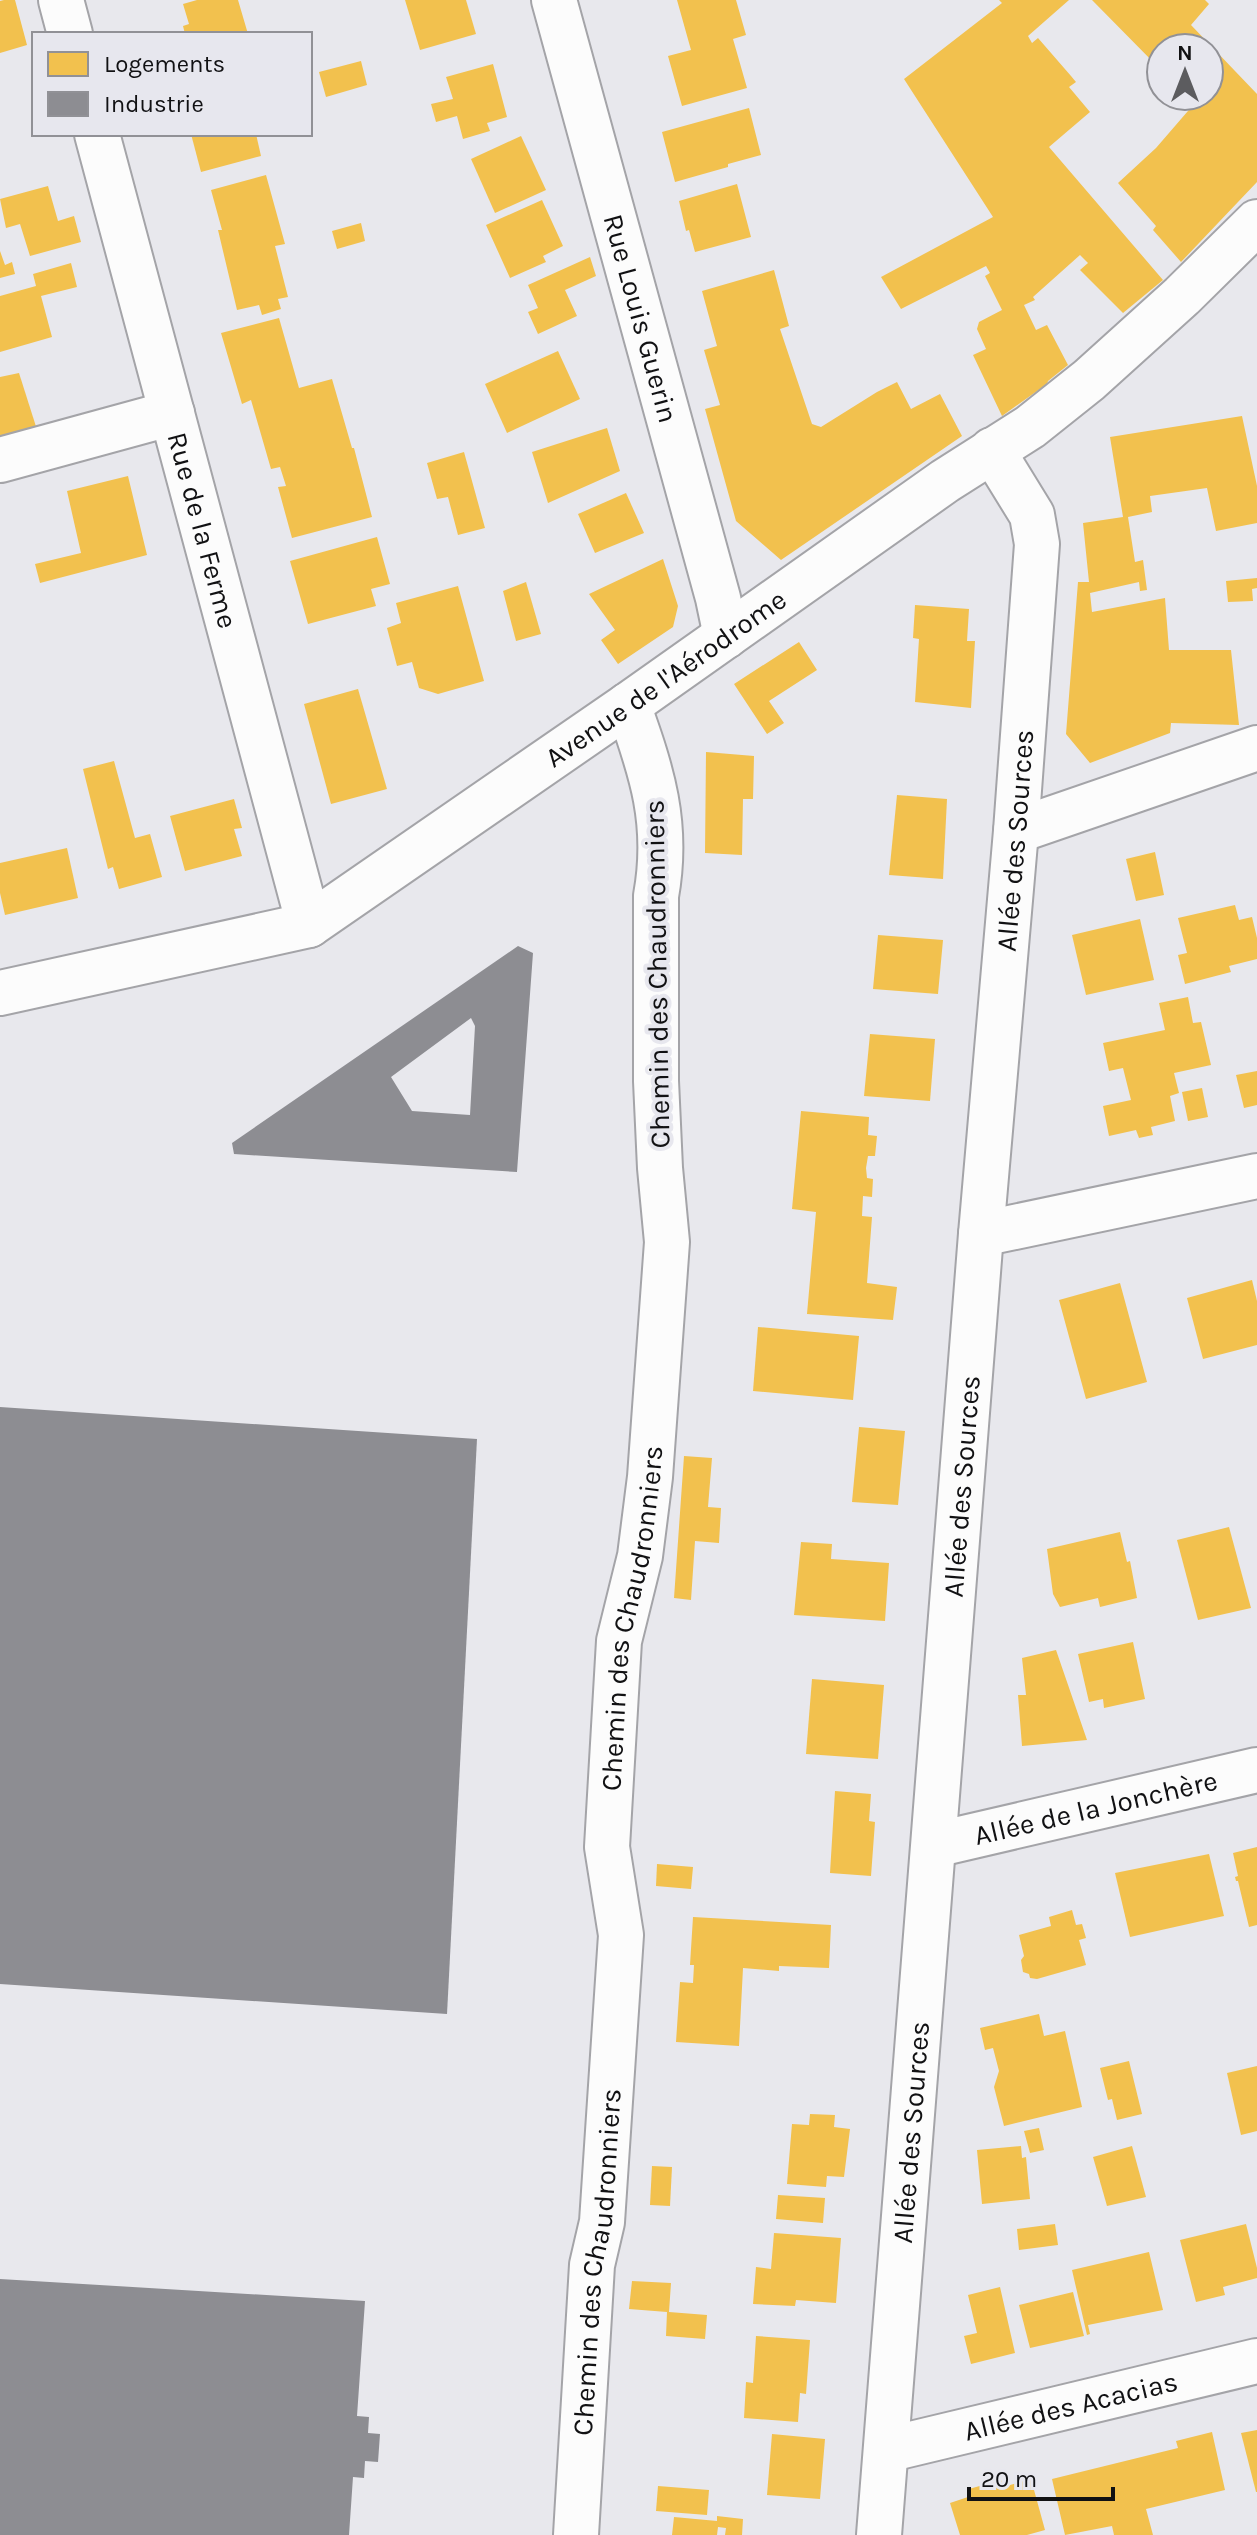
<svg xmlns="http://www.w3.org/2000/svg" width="1257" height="2535" viewBox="0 0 1257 2535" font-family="Karla,sans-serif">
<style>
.homes{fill:#f2c14e}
.industry{fill:#8d8d92;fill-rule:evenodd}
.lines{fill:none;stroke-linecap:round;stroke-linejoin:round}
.minor-casing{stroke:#a4a4a8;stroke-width:48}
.minor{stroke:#fcfcfc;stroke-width:44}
.labels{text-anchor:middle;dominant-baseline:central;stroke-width:8;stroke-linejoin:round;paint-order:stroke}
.street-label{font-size:28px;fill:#111113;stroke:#e7e7ee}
</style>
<rect width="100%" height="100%" fill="#e8e8ed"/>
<!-- homes -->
<g class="homes">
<polygon points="4,0 15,0 27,45 0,53 0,1"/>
<polygon points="197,0 238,0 248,34 185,34 183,26 189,24 183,4"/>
<polygon points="405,0 466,0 476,34 420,50"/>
<polygon points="677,0 736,0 746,35 733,39 747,88 682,106 668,56 691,50"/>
<polygon points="999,0 1069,0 1028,36 1032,43 1038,38 1071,76 1076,82 1069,87 1090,112 1049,147 1163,280 1123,313 1080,270 1088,263 1080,255 1033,297 1035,300 1024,305 1036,330 1047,325 1068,365 1048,381 1047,384 1002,416 973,355 986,349 977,329 979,322 1002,310 985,276 990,273 986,266 901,309 881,277 993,217 904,79 1002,3"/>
<polygon points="1092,0 1205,0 1209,4 1191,25 1257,94 1257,182 1181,262 1153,230 1156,226 1118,183 1156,148 1194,104 1186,96 1209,96 1209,48 1161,48 1161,70"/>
<polygon points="361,61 367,85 326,97 319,72"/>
<polygon points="493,64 507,117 487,123 490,131 463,139 457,116 436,122 431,104 453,99 446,77"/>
<polygon points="749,108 761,155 728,164 728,167 675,182 662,132"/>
<polygon points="191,134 256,134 261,156 201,172"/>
<polygon points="521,136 546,190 495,213 471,159"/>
<polygon points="266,175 285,244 275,246 288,297 278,299 281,309 262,315 259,305 237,310 218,230 222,230 211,190"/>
<polygon points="737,184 751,237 695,252 689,230 686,231 679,201"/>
<polygon points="48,186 58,221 74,216 81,242 30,256 20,224 6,228 0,199"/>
<polygon points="542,200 563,246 543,256 546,262 510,278 486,225"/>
<polygon points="361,223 365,241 337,249 332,231"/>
<polygon points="0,251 5,265 12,262 15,274 0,278"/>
<polygon points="590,257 596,276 565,290 577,316 538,334 528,312 538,308 528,285"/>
<polygon points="71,263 77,287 41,296 52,337 0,352 0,296 36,286 33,274"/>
<polygon points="774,270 789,326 780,329 812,424 821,427 877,392 897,382 911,409 940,394 962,436 781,560 736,521 705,409 720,405 704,350 717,346 702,291"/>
<polygon points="279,318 299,388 332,379 352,448 354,448 372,517 292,538 278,487 286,486 280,467 271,469 251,400 242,404 221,333"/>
<polygon points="558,351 580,399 507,433 485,384"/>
<polygon points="19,373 39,436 0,447 0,377"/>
<polygon points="1242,416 1257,486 1257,523 1216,531 1207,488 1150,496 1152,512 1128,517 1135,562 1143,560 1147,590 1140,591 1139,582 1090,593 1092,612 1165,598 1169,650 1231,650 1239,725 1171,723 1170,733 1090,763 1066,734 1078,582 1089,582 1083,523 1123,517 1110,437"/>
<polygon points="607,428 620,471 548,503 532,452"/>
<polygon points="464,452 485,528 458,535 448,497 437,499 427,463"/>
<polygon points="128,476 147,555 40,583 35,564 81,553 67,491"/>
<polygon points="626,493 644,533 595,553 578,514"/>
<polygon points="377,537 390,584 371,589 376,606 308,624 290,561"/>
<polygon points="663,559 678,606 673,627 618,664 601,640 615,630 589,594"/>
<polygon points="1257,578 1257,588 1252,589 1253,601 1228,602 1226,581"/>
<polygon points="526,582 541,634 516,641 503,591"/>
<polygon points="458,586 484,681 438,694 419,688 412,662 397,666 387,628 401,623 396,603"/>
<polygon points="915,605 969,609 967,641 975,641 971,708 915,702 919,639 913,638"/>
<polygon points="799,642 817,670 769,701 784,723 767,734 734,684"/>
<polygon points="358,689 387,789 331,804 304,704"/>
<polygon points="706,752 754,756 753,799 743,799 742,855 705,853"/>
<polygon points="114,761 135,838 150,834 162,877 119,889 113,867 108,869 83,769"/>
<polygon points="897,795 947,799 943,879 889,875"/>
<polygon points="234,799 242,828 234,829 242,856 185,871 170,816"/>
<polygon points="67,848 78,898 5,915 0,893 0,863"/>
<polygon points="1155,852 1164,895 1136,901 1126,859"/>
<polygon points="1235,905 1239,920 1252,917 1257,938 1257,959 1229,966 1231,972 1185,984 1178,955 1187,953 1178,918"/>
<polygon points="1140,919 1154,980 1086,995 1072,935"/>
<polygon points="878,935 943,940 938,994 873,989"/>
<polygon points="1188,997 1193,1023 1201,1022 1211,1065 1174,1073 1179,1093 1170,1096 1175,1121 1151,1127 1153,1135 1139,1138 1136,1130 1109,1136 1103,1106 1131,1100 1123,1068 1109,1071 1103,1043 1165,1030 1159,1003"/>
<polygon points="870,1034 935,1039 930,1101 864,1096"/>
<polygon points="1257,1071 1257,1105 1244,1108 1236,1075"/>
<polygon points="1202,1088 1208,1117 1188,1121 1182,1092"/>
<polygon points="801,1111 869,1117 868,1135 877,1136 875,1156 868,1156 866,1168 867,1178 873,1179 872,1197 863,1196 862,1216 872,1217 867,1283 897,1287 893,1320 807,1314 816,1212 792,1209"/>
<polygon points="1252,1280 1257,1301 1257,1345 1203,1359 1187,1298"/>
<polygon points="1120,1283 1147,1382 1086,1399 1059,1300"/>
<polygon points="758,1327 859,1336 853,1400 753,1391"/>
<polygon points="859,1427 905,1431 898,1505 852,1502"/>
<polygon points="684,1456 712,1458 708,1507 721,1508 719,1543 695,1541 691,1600 674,1598"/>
<polygon points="1229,1527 1251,1608 1198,1620 1177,1540"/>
<polygon points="1120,1532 1127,1562 1130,1561 1137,1598 1100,1607 1098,1598 1060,1607 1053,1594 1047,1549"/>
<polygon points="801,1542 832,1544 831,1559 889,1563 885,1621 794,1615"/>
<polygon points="1133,1642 1145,1699 1104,1708 1103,1699 1089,1702 1078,1654"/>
<polygon points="1056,1650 1087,1740 1022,1746 1018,1695 1026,1695 1022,1658"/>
<polygon points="812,1679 884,1685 878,1759 806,1754"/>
<polygon points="835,1791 871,1794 869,1821 875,1822 871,1876 830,1873"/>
<polygon points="1257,1847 1257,1925 1249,1927 1238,1881 1236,1881 1235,1877 1238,1876 1233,1853"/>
<polygon points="1209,1854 1224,1916 1130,1937 1115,1873"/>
<polygon points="657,1864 693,1867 691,1889 656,1886"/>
<polygon points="1072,1910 1076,1925 1082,1924 1086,1938 1079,1940 1086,1965 1037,1979 1030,1978 1029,1974 1023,1972 1021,1960 1024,1956 1019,1935 1051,1926 1049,1917"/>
<polygon points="693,1917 831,1925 829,1968 779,1966 779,1971 743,1968 739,2046 676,2042 680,1982 693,1983 694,1965 690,1965"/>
<polygon points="1039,2014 1044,2036 1065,2031 1082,2107 1004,2126 994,2087 999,2071 993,2048 985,2050 980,2028"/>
<polygon points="1129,2061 1142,2114 1117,2120 1112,2099 1108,2100 1100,2068"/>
<polygon points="1257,2066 1257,2131 1241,2135 1227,2073"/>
<polygon points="810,2114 835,2115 834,2127 850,2129 844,2177 827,2176 826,2187 787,2184 792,2124 809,2125"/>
<polygon points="1039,2128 1044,2150 1030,2153 1024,2131"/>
<polygon points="1021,2146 1022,2158 1026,2157 1030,2199 982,2204 977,2150"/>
<polygon points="1132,2146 1146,2197 1107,2206 1093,2157"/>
<polygon points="652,2166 672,2167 670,2206 650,2205"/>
<polygon points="778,2195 825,2198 823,2223 776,2219"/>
<polygon points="1055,2224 1058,2245 1019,2250 1017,2229"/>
<polygon points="1246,2224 1257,2268 1257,2278 1223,2287 1225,2295 1196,2302 1180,2240"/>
<polygon points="774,2233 841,2238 836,2303 796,2300 795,2306 753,2304 756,2267 771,2269"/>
<polygon points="1149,2252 1163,2310 1088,2325 1090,2334 1087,2335 1072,2270"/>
<polygon points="632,2281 671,2283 669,2312 707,2315 705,2339 666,2336 667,2312 629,2309"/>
<polygon points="1000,2287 1015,2353 971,2364 964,2336 977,2333 968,2295"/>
<polygon points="1073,2292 1084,2336 1030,2348 1019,2305"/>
<polygon points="756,2336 810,2340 806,2394 800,2393 798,2422 744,2418 746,2382 753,2383"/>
<polygon points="1257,2430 1257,2492 1256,2492 1241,2433"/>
<polygon points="1212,2432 1225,2490 1146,2509 1153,2535 1114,2535 1112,2526 1065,2535 1052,2479 1178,2448 1176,2441"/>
<polygon points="772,2434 825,2439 820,2499 767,2495"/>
<polygon points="1031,2479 1045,2530 1027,2535 960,2535 950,2503 971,2496 969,2489 1001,2480 1003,2487"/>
<polygon points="658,2486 709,2490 707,2515 656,2511"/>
<polygon points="717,2516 743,2519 742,2535 725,2535 726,2528 718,2527 717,2535 672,2535 674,2517 717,2521"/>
</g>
<!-- industry -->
<g class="industry">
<path d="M 518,946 L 533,953 L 517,1172 L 234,1154 L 232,1143 ZM 471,1018 L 475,1026 L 470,1115 L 412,1111 L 391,1077 Z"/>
<polygon points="0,1407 477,1439 447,2014 0,1984"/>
<polygon points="0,2279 365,2301 357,2416 369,2417 368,2433 380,2434 378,2462 365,2461 364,2478 353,2477 349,2535 0,2535"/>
</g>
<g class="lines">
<!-- minor casing -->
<g class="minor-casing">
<g id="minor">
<polyline points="61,0 70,34"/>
<path id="s1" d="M 554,0 L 718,598 L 726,636"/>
<path id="s2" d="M 97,134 L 309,925"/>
<polyline points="0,460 172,413"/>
<polyline points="1016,831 1257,748"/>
<path id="s3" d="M 0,993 L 309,925 L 628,705 L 945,481 L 1030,427 L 1089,380 L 1182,296 L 1257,222"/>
<polyline points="981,1234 1257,1176"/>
<path id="s4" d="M 934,1845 L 1257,1770"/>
<path id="s5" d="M 886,2450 L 1257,2361"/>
<path id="s6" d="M 576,2535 L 592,2265 L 602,2222 L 621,1935 L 607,1847 L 619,1641 L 640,1556 L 650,1477 L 667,1242 L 660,1168 L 656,1081 L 656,896 C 669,824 652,772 628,705"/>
<path id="s7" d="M 879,2535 L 981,1234 L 1016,831 L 1037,544 L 1032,515 L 992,450"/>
</g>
</g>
<!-- minor -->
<use href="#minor" class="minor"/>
</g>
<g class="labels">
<!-- street labels -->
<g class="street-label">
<text stroke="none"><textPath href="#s1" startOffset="330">Rue Louis Guerin</textPath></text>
<text stroke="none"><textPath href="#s2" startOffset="410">Rue de la Ferme</textPath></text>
<text stroke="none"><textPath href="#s3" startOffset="750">Avenue de l'Aérodrome</textPath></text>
<text stroke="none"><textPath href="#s7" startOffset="1700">Allée des Sources</textPath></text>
<text transform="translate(657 974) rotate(-91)">Chemin des Chaudronniers</text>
<text stroke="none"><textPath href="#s7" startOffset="1052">Allée des Sources</textPath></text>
<text stroke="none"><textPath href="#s6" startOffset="922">Chemin des Chaudronniers</textPath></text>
<text stroke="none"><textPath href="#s4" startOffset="166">Allée de la Jonchère</textPath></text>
<text stroke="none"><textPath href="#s7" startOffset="404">Allée des Sources</textPath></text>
<text stroke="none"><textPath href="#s6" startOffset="274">Chemin des Chaudronniers</textPath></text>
<text stroke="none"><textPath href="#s5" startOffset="190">Allée des Acacias</textPath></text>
</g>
</g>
<!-- legend -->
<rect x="32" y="32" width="280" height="104" fill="#e7e7ee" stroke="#919196" stroke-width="2"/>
<rect x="48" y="52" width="40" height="24" fill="#f2c14e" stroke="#919196" stroke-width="2"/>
<text x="104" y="72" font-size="24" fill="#111113">Logements</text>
<rect x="48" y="92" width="40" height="24" fill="#8d8d92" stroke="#919196" stroke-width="2"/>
<text x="104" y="112" font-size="24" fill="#111113">Industrie</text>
<!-- north arrow -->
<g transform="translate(1185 72)"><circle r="38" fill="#e7e7ee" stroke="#919196" stroke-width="2"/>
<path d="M0-6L14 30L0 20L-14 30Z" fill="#5c5c5f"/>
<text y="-12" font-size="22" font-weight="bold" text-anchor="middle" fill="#111113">N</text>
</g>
<!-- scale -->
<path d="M969 2487v12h144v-12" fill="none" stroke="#111113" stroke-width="4"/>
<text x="981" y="2487" font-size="24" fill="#111113" stroke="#e7e7ee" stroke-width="6" paint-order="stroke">20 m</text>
</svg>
